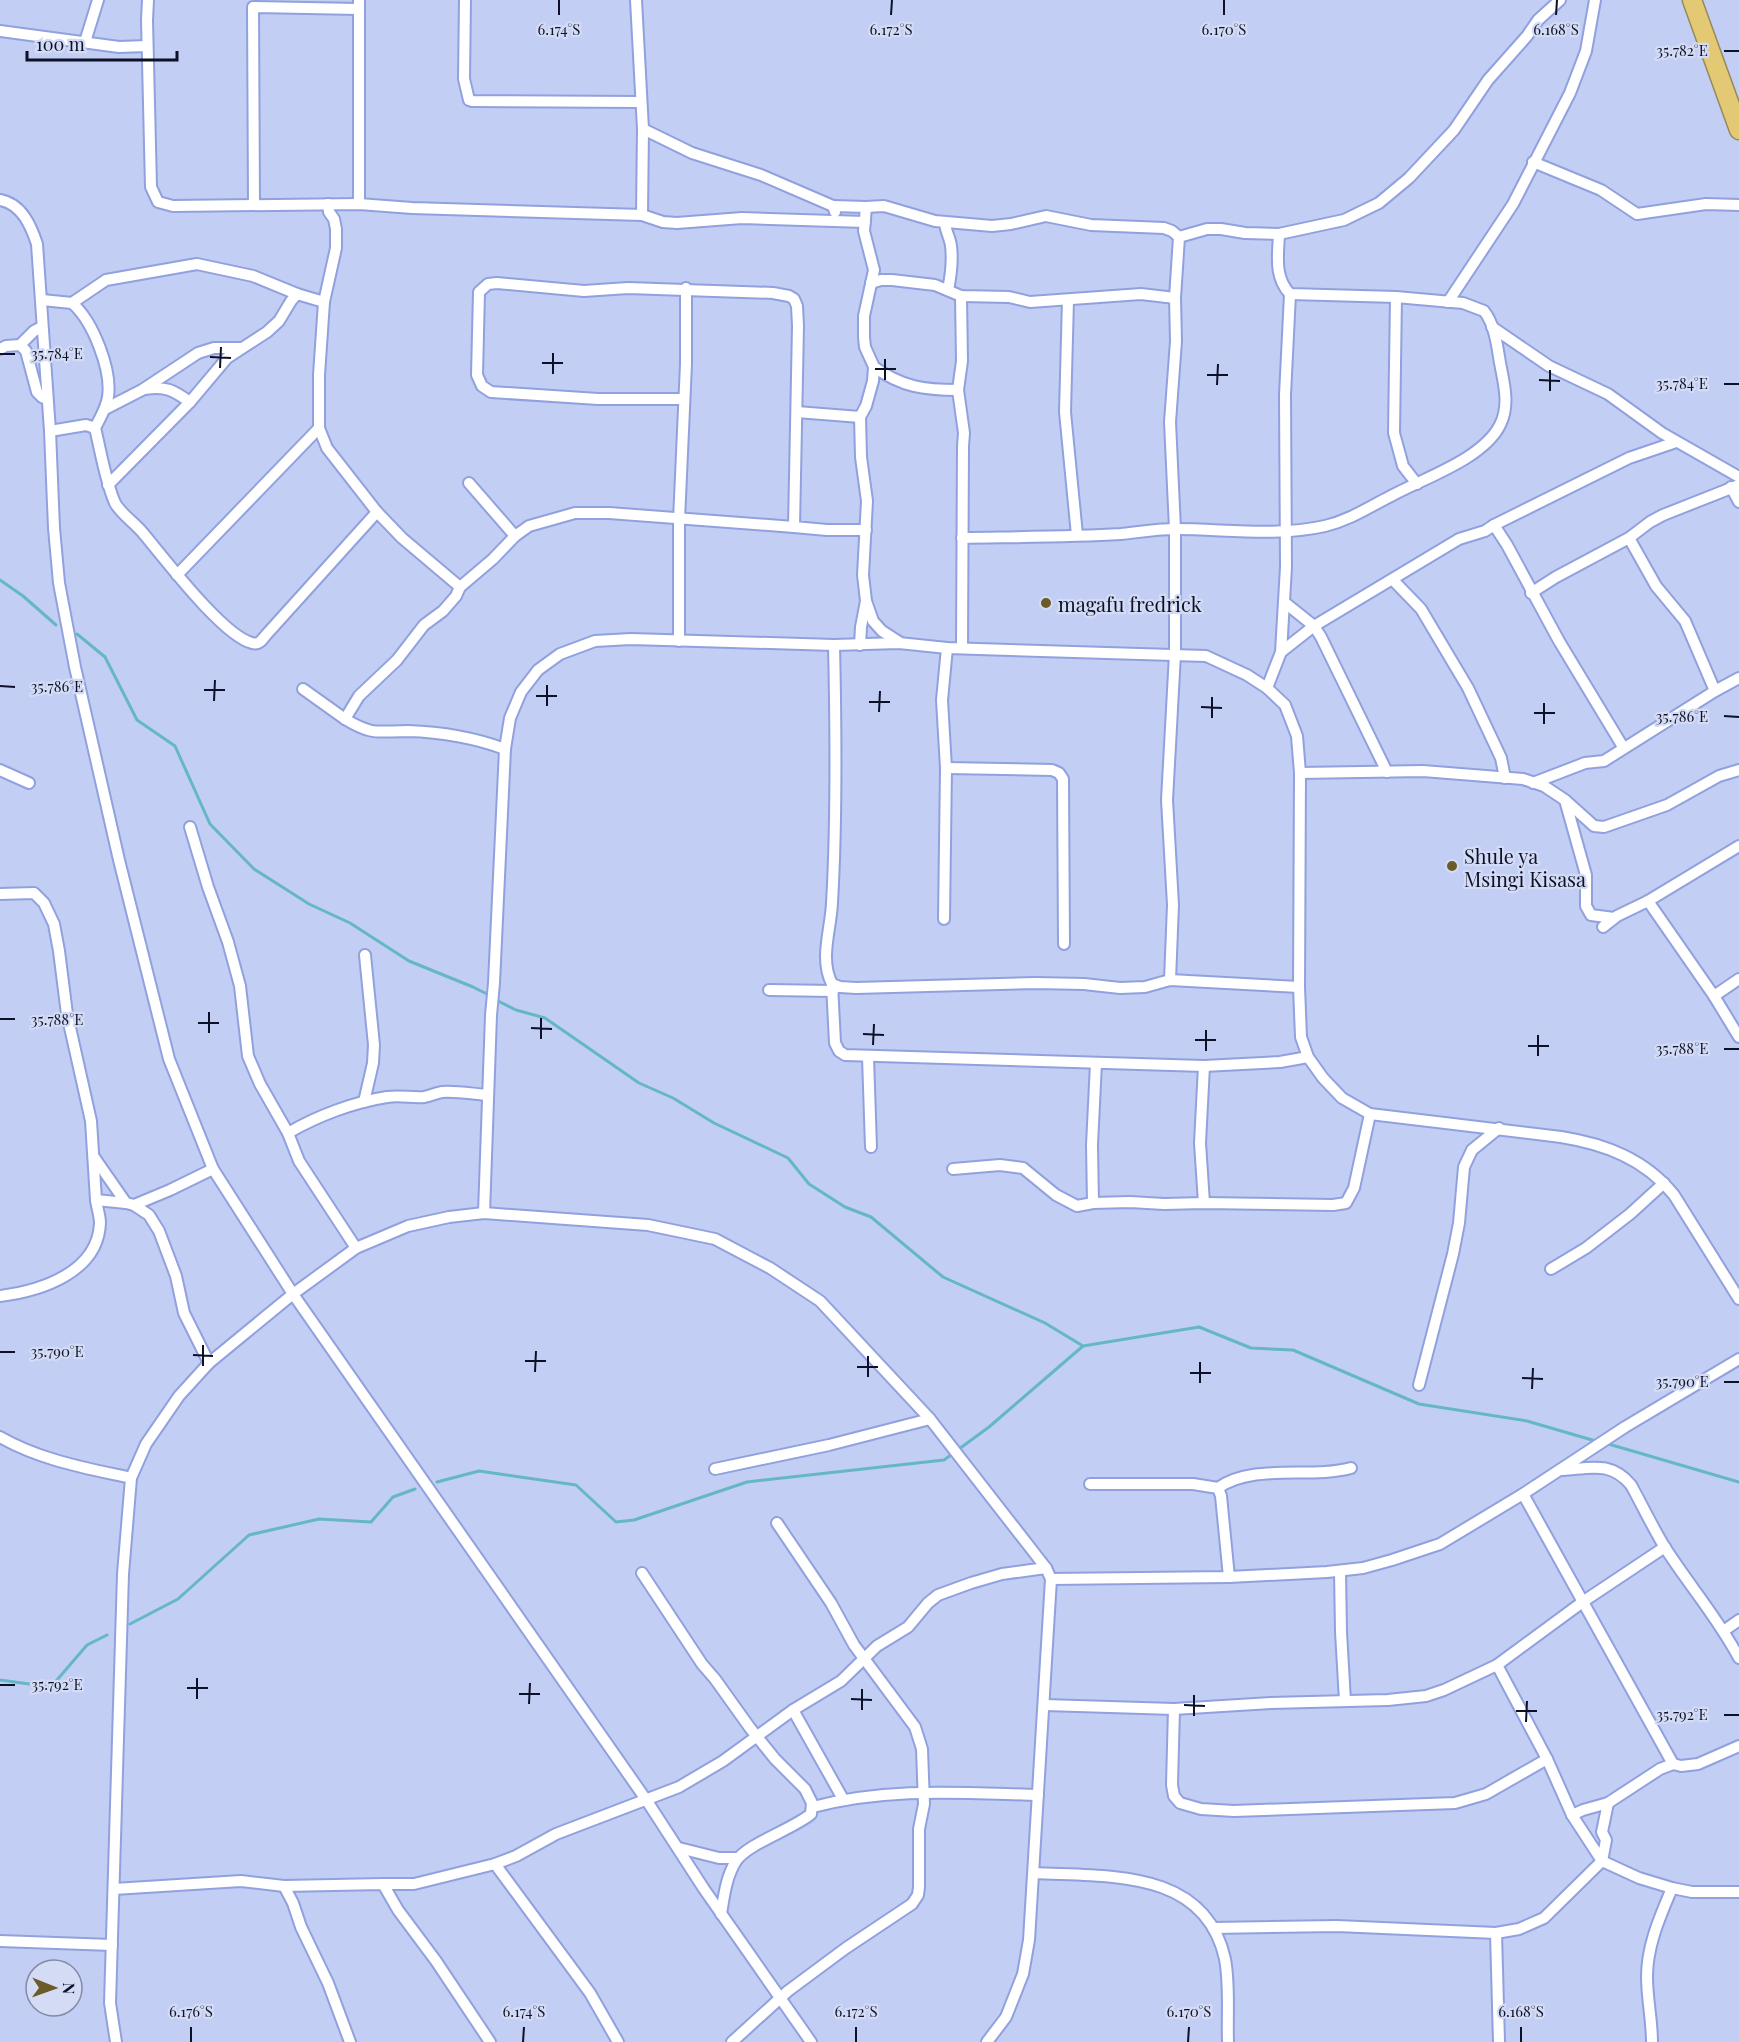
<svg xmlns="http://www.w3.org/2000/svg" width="1739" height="2042" viewBox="0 0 1739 2042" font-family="'Playfair Display',serif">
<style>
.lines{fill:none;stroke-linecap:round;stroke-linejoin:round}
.stream{stroke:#65b7c8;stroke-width:3}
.street-casing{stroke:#91a1de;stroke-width:14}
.highway-casing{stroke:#98895a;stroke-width:21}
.street{stroke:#fff;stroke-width:10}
.highway{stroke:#e4c975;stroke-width:18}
.ticks{fill:none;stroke:#0c1127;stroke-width:2}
.poi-dot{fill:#6a5b28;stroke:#d4dbf5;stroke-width:2}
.labels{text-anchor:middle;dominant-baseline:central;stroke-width:4.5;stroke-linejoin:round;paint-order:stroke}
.poi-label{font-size:20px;fill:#0c1127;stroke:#d4dbf5;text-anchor:start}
.ticks-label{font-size:15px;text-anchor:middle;fill:#0c1127;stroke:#d4dbf5;stroke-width:4.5;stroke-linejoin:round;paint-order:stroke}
</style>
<rect width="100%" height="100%" fill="#c2cef4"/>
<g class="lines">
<!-- stream -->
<g class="stream">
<polyline points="0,580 23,596 56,625"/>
<polyline points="77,634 105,657 137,720 175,746 210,824 254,869 309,904 350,923 409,961 473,987 491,996"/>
<polyline points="496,1000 516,1010 545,1018 639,1083 673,1098 714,1123 788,1158 809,1184 845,1207 871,1217 943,1277 1045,1323 1083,1346"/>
<polyline points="1605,1443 1739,1482"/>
<polyline points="437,1482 479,1471 576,1485 616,1522 634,1520 747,1482 944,1460 989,1427 1083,1346 1199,1327 1251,1348 1293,1350 1419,1404 1527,1421 1599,1442"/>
<polyline points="130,1624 178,1599 249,1535 319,1519 371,1522 393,1497 415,1489"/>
<polyline points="0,1680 51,1687 87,1645 107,1635"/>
</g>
<!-- street casing -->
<g class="street-casing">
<g id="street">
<polyline points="148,0 147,20 151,187 158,202 173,206 359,204 412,208 642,215 663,222 677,223 742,218 865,222"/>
<polyline points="465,0 464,79 469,100 472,101 640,102"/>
<polyline points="636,0 643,129 642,215"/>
<polyline points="0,31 119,47 147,46"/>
<polyline points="85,42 98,0"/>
<polyline points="643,129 692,153 761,175 833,206 835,212"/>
<polyline points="1533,162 1601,190 1637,214 1706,204 1739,205"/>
<path d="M 0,200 C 22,204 31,226 37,244 L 50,431 L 54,528 L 59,583 L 75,667 L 119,860 L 169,1059 L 213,1169 L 293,1294 L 647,1801 L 704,1889 L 811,2042"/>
<polyline points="254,204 253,7 359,9"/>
<polyline points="328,204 329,212 334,219 336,229 336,248 324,302 319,375 319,428 327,448 377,512 402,538 460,587"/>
<polyline points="359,204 359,0"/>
<polyline points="833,206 866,207 864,231 874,270 864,316 864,337 865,347 874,367 873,381 866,406 860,417 861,457 867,501 863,575 866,601 873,621 882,631 899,642"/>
<polyline points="866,207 884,206 935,221 992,226 1011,224 1046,216 1091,225 1164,228 1172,231 1179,237 1207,229 1221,229 1245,233 1279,234 1344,220 1379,203 1409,178 1454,130 1488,80 1527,36 1538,20 1560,0"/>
<path d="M 945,222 C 945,231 950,237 951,246 C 953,261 951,275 948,290"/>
<polyline points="871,283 881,280 892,280 935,285 961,296 1009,297 1030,302 1141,294 1175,298"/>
<polyline points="961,296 962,361 958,390 964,433 963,446 962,648"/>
<polyline points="1396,297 1394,433 1403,466 1417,484"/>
<polyline points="42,300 72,303"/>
<polyline points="1068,300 1065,412 1077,535"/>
<polyline points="1448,302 1513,204 1570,93 1586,51 1595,0"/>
<polyline points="1492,327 1549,366 1608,394 1662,433 1739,477"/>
<polyline points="20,345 26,351 37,392 42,397 47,399"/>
<polyline points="0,349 6,346 20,345 34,331 42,327"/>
<path d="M 874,367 C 902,387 924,390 958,390"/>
<path d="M 145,389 C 166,386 173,390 190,402"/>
<polyline points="684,399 598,399 491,392 482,386 477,375 479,292 488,284 497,283 584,291 628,288 773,293 789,296 794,299 797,306 798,326 794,527 827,530 866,530"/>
<polyline points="105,409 142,390 198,353 214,348 241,348"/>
<polyline points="797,412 860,417"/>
<path d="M 95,428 C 100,418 106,409 108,397 C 112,370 93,321 72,303 L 106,280 L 197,264 L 253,276 L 297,294 L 324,302"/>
<path d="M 50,431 L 86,425 L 95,428 C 101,452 105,480 115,503 C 121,514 135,523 143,533 C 164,558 223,636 252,643 C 259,645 262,640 266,635 L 377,512"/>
<polyline points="469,483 515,536"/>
<polyline points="108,485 190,402 227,358 267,332 279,321 291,301 297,294"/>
<polyline points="1731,487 1739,502"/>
<polyline points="1494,525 1629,458 1676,442"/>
<path d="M 962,538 C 1015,537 1068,537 1121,534 C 1139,532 1157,529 1176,529 C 1225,529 1276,537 1325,526 C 1350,520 1369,507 1391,496 C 1424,478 1483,459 1500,425 C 1510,405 1504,384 1500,363 C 1497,345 1495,325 1484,311 L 1463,303 L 1396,297 L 1290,294 C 1274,277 1278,256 1279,234"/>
<polyline points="1629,538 1656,586 1685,621 1715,691"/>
<polyline points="177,575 319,428"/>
<polyline points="1393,580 1421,609 1468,688 1501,758 1505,778"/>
<polyline points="1531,593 1556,577 1629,538 1650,522 1663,515 1739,485"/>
<polyline points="1284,602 1314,626 1321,637 1387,772"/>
<polyline points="679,641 679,520 686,364 686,288"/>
<path d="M 834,645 C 836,731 837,817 832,903 C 831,929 819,959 832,984 L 840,987 L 856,988 L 1035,983 L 1084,984 L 1120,988 L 1145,987 L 1170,980 L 1299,987"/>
<polyline points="860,645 861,627 866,601"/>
<polyline points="1281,652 1314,626 1459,539 1485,531 1494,525 1507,545 1559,641 1623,747"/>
<polyline points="1267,688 1281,652 1286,567 1285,395 1290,294"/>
<polyline points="303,689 345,719"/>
<path d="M 505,749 C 475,738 441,732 408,731 C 378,731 373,736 345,719 L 359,696 L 397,660 L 424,625 L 443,611 L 456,596 L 460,587 L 493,559 L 515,536 L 529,526 L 575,513 L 609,513 L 794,527"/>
<polyline points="946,768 1052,770 1059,773 1063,779 1064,944"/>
<polyline points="0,770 29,783"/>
<polyline points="1300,773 1423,771 1523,779 1544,786 1565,800 1594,826 1604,827 1667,805 1719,776 1739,770"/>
<polyline points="1533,783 1585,763 1604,761 1715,691 1739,678"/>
<polyline points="1565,800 1586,875 1586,906 1591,915 1614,918"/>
<polyline points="190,827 208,887 228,942 240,986 248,1056 260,1084 288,1133 299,1161 356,1248"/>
<polyline points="0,894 34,893 44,903 54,924 59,951 67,1014 91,1121 96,1200 126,1203 134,1205 170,1190 213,1169"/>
<polyline points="1648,901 1714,996 1739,1037"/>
<polyline points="944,919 946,768 942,700 947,648"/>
<polyline points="1603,927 1617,916 1648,901 1739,846"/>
<polyline points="1170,980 1173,905 1167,800 1175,654 1175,529 1170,422 1176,341 1175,298 1179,237"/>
<polyline points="832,984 835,1043 839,1051 845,1055 1204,1066 1280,1062 1308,1057"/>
<polyline points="769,990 833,991"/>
<polyline points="1714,996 1739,979"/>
<polyline points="868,1057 871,1147"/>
<polyline points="364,1102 373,1063 374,1045 365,955"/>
<path d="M 288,1133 C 317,1116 354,1102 387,1097 C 400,1095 412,1098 424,1097 C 430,1096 436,1093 442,1092 C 457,1091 473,1094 488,1095"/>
<polyline points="94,1157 126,1203"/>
<polyline points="953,1169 1000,1165 1023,1168 1056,1195 1077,1206 1093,1203 1130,1202 1164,1204 1204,1203 1333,1205 1346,1203 1354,1188 1370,1114"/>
<polyline points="1093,1203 1092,1145 1096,1063"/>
<polyline points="1204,1203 1200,1143 1204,1066"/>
<polyline points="134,1205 149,1215 159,1231 176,1276 184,1313 209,1363"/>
<path d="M 484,1213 L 491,1015 L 494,983 L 505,749 L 510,718 L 521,692 L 538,670 L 560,654 L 595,641 L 631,639 L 834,645 L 899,643 L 947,648 L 1206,656 L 1247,675 L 1267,688 L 1285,705 L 1297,736 L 1300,773 L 1299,987 L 1301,1037 L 1308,1057 L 1323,1078 L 1342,1098 L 1370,1114 L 1561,1137 C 1605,1144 1645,1159 1674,1195 L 1739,1299"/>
<polyline points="1551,1269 1586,1248 1630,1214 1664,1183"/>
<path d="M 0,1296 C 40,1291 98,1273 100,1223 C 100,1216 97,1208 96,1200"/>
<polyline points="1419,1385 1453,1254 1459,1223 1464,1167 1472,1150 1499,1128"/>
<path d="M 0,1437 C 40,1460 86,1468 131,1478"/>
<polyline points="715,1469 829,1445 930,1419"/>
<path d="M 1563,1470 C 1591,1468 1611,1461 1631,1485 C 1642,1505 1652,1526 1664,1546 C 1688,1584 1718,1618 1739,1658"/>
<polyline points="1090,1484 1193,1484 1218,1488 1221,1496 1229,1577"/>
<path d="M 1218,1488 C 1252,1463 1310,1479 1351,1468"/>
<polyline points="1523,1494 1673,1764"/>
<polyline points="1340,1571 1341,1632 1345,1701"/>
<path d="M 642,1573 L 702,1664 L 715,1679 L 750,1728 L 775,1759 L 805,1789 L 812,1803 L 811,1814 C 793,1829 747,1844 736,1861 C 726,1877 724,1896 721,1914"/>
<polyline points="1051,1579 1229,1577 1327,1572 1363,1568 1392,1560 1440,1544 1523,1494 1625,1427 1739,1359"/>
<polyline points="1725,1630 1739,1620"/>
<polyline points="1497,1665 1547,1759 1572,1815 1602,1861 1639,1878 1672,1888 1692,1892 1739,1892"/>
<polyline points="1045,1705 1174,1709 1271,1703 1388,1700 1426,1696 1444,1690 1497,1665 1584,1601 1665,1547"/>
<polyline points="1174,1709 1172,1785 1174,1796 1180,1803 1201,1809 1234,1811 1455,1803 1486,1794 1547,1759"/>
<polyline points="793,1710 843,1799"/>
<path d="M 813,1807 C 888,1787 961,1793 1038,1795"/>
<polyline points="1572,1815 1583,1810 1608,1803 1660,1769 1673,1764 1681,1766 1698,1764 1739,1746"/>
<polyline points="679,1848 719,1858 737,1858"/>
<polyline points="495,1864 590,1993 618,2042"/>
<path d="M 1034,1873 C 1107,1877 1205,1868 1225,1959 C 1230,1986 1227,2015 1228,2042"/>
<polyline points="383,1884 414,1884 495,1864 516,1856 556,1834 679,1787 723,1761 793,1710 841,1681 877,1646 908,1627 928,1603 938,1595 971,1583 1002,1574 1046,1568"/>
<polyline points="284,1886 293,1903 301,1927 328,1983 350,2042"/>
<polyline points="114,1889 241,1881 284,1886 383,1884 398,1910 436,1961 490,2042"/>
<polyline points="1213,1928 1337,1926 1496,1933 1519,1929 1544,1918 1602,1861 1606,1840 1602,1832 1608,1803"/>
<polyline points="1496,1933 1499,2042"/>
<polyline points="0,1941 112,1945"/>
<polyline points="116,2042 110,2003 123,1574 131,1478 146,1444 179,1396 209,1363 293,1294 356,1248 408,1226 449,1217 484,1213 648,1225 715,1239 770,1268 820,1301 930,1419 1046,1568 1051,1579 1029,1940 1023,1974 1006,2017 987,2042"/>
<polyline points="732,2042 788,1991 846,1948 912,1904 918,1895 919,1887 919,1829 924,1804 922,1749 915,1727 854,1645 831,1603 777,1523"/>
<path d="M 1652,2042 C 1652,2020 1647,1999 1647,1977 C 1647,1945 1660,1917 1672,1888"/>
</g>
</g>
<!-- highway casing -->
<g class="highway-casing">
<polyline id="highway" points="1692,0 1739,130"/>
</g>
<!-- street -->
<use href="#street" class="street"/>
<!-- highway -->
<use href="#highway" class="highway"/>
</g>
<!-- ticks -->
<path class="ticks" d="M 559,15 L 559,0M 891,15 L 892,0M 1224,15 L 1224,0M 1556,15 L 1557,0M 1724,51 L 1739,51M 0,354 L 15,354M 210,357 L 231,358M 542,363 L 563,363M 220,368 L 221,347M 875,369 L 896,369M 553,374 L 553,353M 1207,375 L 1228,375M 885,380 L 885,359M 1539,380 L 1560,381M 1724,384 L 1739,384M 1217,385 L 1218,364M 1550,391 L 1550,370M 0,686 L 15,687M 204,690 L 225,690M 536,696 L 557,696M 214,701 L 215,680M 869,702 L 890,702M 547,706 L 547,685M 1201,707 L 1222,708M 879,712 L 880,691M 1534,713 L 1555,713M 1724,716 L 1739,717M 1212,718 L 1212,697M 1544,724 L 1544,703M 0,1019 L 15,1019M 198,1023 L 219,1023M 531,1028 L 552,1029M 209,1033 L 209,1012M 863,1034 L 884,1035M 541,1039 L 541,1018M 1195,1040 L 1216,1040M 873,1045 L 874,1024M 1528,1046 L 1549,1046M 1724,1049 L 1739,1049M 1206,1051 L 1206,1030M 1538,1056 L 1538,1035M 0,1352 L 15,1352M 193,1355 L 213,1356M 525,1361 L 546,1361M 203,1366 L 203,1345M 857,1367 L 878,1367M 535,1372 L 536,1351M 1190,1373 L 1211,1373M 868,1377 L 868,1356M 1522,1378 L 1543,1379M 1724,1382 L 1739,1382M 1200,1383 L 1200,1362M 1532,1389 L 1533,1368M 0,1685 L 15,1685M 187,1688 L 208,1688M 519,1694 L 540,1694M 197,1699 L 197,1678M 851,1699 L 872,1700M 529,1704 L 530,1683M 1184,1705 L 1205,1706M 862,1710 L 862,1689M 1516,1711 L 1537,1711M 1724,1715 L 1739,1715M 1194,1716 L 1194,1695M 1526,1722 L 1527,1701M 191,2042 L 191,2027M 523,2042 L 524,2027M 856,2042 L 856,2027M 1188,2042 L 1189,2027M 1521,2042 L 1521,2027"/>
<!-- markers -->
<g class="poi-dot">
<circle cx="1046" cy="603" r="6"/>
<circle cx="1452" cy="866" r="6"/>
</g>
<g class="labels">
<!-- poi labels -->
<g class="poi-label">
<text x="1058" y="603">magafu fredrick</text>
<text x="1464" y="855">Shule ya<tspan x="1464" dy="23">Msingi Kisasa</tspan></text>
</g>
</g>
<g class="ticks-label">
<text x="559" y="35">6.174°S</text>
<text x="891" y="35">6.172°S</text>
<text x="1224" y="35">6.170°S</text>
<text x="1556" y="35">6.168°S</text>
<text x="1682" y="56">35.782°E</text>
<text x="57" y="359">35.784°E</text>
<text x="1682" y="389">35.784°E</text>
<text x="57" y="692">35.786°E</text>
<text x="1682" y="722">35.786°E</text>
<text x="57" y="1025">35.788°E</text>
<text x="1682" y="1054">35.788°E</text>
<text x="57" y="1357">35.790°E</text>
<text x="1682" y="1387">35.790°E</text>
<text x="57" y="1690">35.792°E</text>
<text x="1682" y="1720">35.792°E</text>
<text x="191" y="2017">6.176°S</text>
<text x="524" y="2017">6.174°S</text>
<text x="856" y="2017">6.172°S</text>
<text x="1189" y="2017">6.170°S</text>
<text x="1521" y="2017">6.168°S</text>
</g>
<!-- north arrow -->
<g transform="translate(54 1988) rotate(91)"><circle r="28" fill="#d4dbf5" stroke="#848aa3" stroke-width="1.5"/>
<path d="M0-4.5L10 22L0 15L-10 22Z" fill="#6a5b28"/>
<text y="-9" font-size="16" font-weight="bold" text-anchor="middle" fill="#0c1127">N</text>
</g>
<!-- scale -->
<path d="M27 51v9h150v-9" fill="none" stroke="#0c1127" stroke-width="3"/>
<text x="36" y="51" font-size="18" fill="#0c1127" stroke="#d4dbf5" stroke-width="4.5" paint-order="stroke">100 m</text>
</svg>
